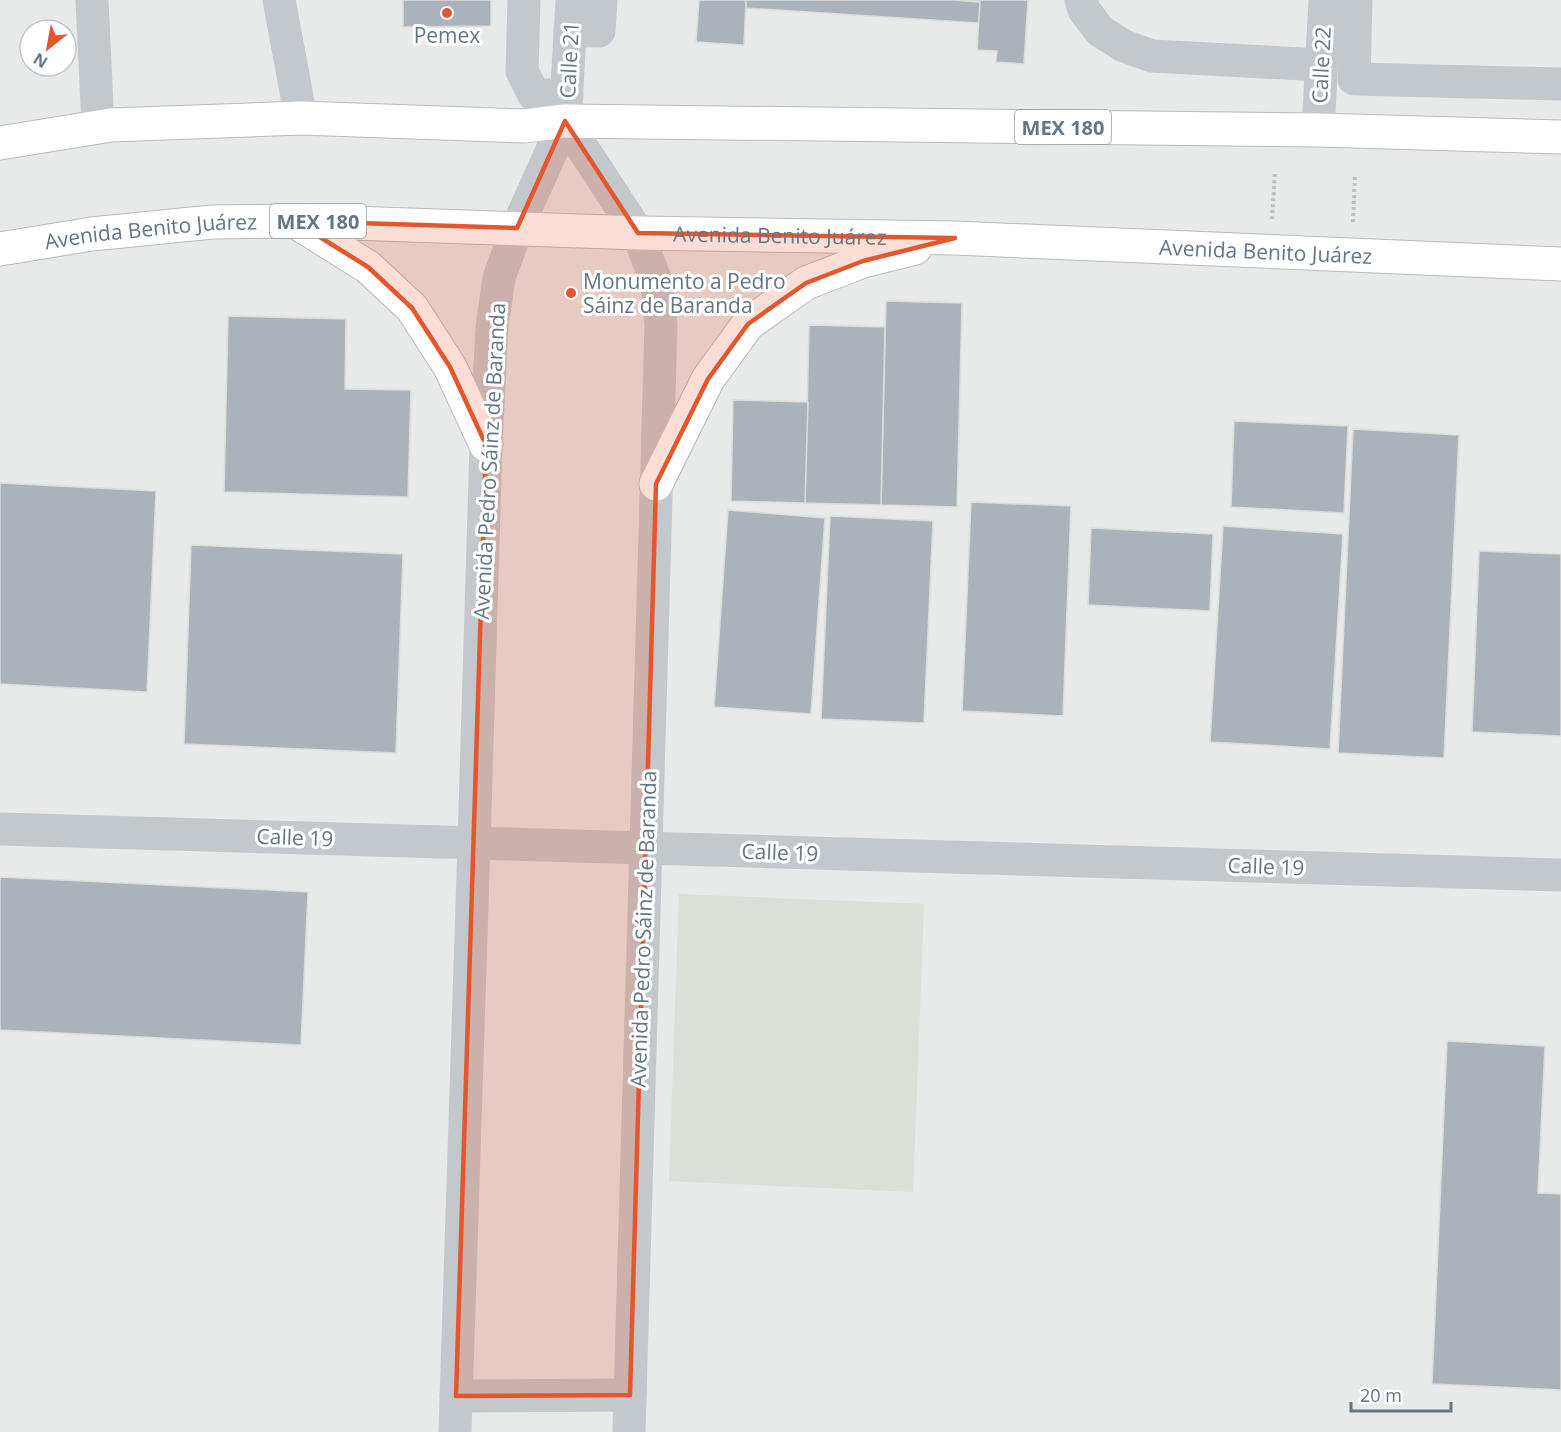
<svg xmlns="http://www.w3.org/2000/svg" width="1561" height="1432" viewBox="0 0 1561 1432" font-family="'Open Sans',sans-serif">
<style>
.built{fill:#e8e9e9;fill-rule:evenodd}
.green{fill:#dadfd7}
.building{fill:#aab3b9;stroke:#dcdcda;stroke-width:1.5}
.lines{fill:none;stroke-linecap:round;stroke-linejoin:round}
.major-casing{stroke:#b5babe;stroke-width:35}
.path{stroke:#bbbfc2;stroke-width:4;stroke-dasharray:3 3;stroke-linecap:butt}
.minor{stroke:#c3c8cc;stroke-width:33}
.major{stroke:#fff;stroke-width:33}
.marked{fill:#e4572e;fill-opacity:0.2;stroke:#e4572e;stroke-width:4.5;stroke-linejoin:round}
.poi-dot{fill:#e4572e;stroke:#fff;stroke-width:2}
.labels{text-anchor:middle;dominant-baseline:central;stroke-width:6;stroke-linejoin:round;paint-order:stroke}
.shield{fill:#fff;stroke:#939fa8;stroke-width:1.5}
.shield-label{font-size:20px;font-weight:bold;fill:#657683}
.poi-label{font-size:21px;fill:#657683;stroke:#fff}
.street-label{font-size:21px;fill:#657683;stroke:#fff}
</style>
<rect width="100%" height="100%" fill="#fafaf8"/>
<!-- built -->
<path class="built" d="M 0,0 L 1561,0 L 1561,1432 L 0,1432 ZM 30,30 L 66,30 L 66,66 L 30,66 Z"/>
<!-- green -->
<polygon class="green" points="679,894 924,904 913,1192 669,1181"/>
<!-- building -->
<g class="building">
<polygon points="403,0 491,0 491,26 403,27"/>
<polygon points="699,0 746,0 744,45 696,42"/>
<polygon points="746,0 956,0 980,2 979,23 746,8"/>
<polygon points="956,0 1028,0 1024,64 996,62 997,51 977,50 980,2"/>
<polygon points="886,301 962,303 957,507 881,505"/>
<polygon points="228,316 346,319 345,389 411,390 408,497 224,492"/>
<polygon points="809,325 885,327 881,505 805,503"/>
<polygon points="733,400 808,402 805,503 731,501"/>
<polygon points="1234,421 1348,426 1344,513 1231,507"/>
<polygon points="1353,429 1459,435 1444,758 1338,753"/>
<polygon points="0,483 156,491 147,692 0,684"/>
<polygon points="971,502 1071,506 1063,716 962,711"/>
<polygon points="728,510 825,518 811,714 714,707"/>
<polygon points="830,516 933,521 924,723 821,719"/>
<polygon points="1223,526 1343,534 1330,749 1210,742"/>
<polygon points="1091,528 1213,534 1210,611 1088,605"/>
<polygon points="191,545 403,554 396,753 184,744"/>
<polygon points="1479,551 1561,554 1561,736 1472,732"/>
<polygon points="0,877 308,892 301,1045 0,1030"/>
<polygon points="1447,1041 1545,1046 1538,1193 1561,1194 1561,1390 1432,1384"/>
</g>
<g class="lines">
<!-- major casing -->
<g class="major-casing">
<g id="major">
<polyline points="0,143 111,125 301,118 524,126 565,121 1318,130 1561,137"/>
<polyline points="296,222 368,267 412,308 450,367 486,445"/>
<path id="s1" d="M 0,249 L 92,234 L 212,222 L 294,221 L 638,233 L 955,238 L 1561,264"/>
<polyline points="656,484 708,379 748,324 806,283 863,261 915,248"/>
</g>
</g>
<!-- path -->
<g class="path">
<polyline points="1272,219 1275,173"/>
<polyline points="1353,222 1355,175"/>
</g>
<!-- minor -->
<g class="minor">
<polyline points="92,0 98,127"/>
<polyline points="279,0 301,118"/>
<polyline points="524,0 522,71 534,95 567,95"/>
<polyline points="1081,0 1084,10 1100,31 1124,46 1152,56 1321,65"/>
<polyline points="1356,0 1354,79 1561,84"/>
<polyline points="570,31 599,31 601,0"/>
<polyline points="565,121 638,233 657,284 661,325 629,1432"/>
<polyline points="1318,130 1325,0"/>
<polyline points="0,829 1561,875"/>
<polyline points="456,1396 630,1395"/>
<polyline points="455,1432 474,843 486,445 492,327 499,278 517,228 565,121 572,0"/>
</g>
<!-- major -->
<use href="#major" class="major"/>
</g>
<!-- marked area -->
<path class="marked" d="M 565,121 L 638,233 L 955,238 L 863,261 L 806,283 L 748,324 L 708,379 L 656,484 L 630,1395 L 456,1396 L 486,445 L 450,367 L 412,308 L 368,267 L 294,221 L 517,228 Z"/>
<!-- markers -->
<g class="poi-dot">
<circle cx="447" cy="13" r="6"/>
<circle cx="571" cy="293" r="6"/>
</g>
<g class="labels">
<!-- shield labels -->
<g class="shield">
<rect x="1015" y="110" width="96" height="34" rx="4.5"/>
<rect x="270" y="204" width="96" height="34" rx="4.5"/>
</g>
<g class="shield-label">
<text x="1063" y="127">MEX 180</text>
<text x="318" y="221">MEX 180</text>
</g>
<!-- poi labels -->
<g class="poi-label">
<text x="447" y="35">Pemex</text>
<text x="583" y="281" text-anchor="start">Monumento a Pedro<tspan x="583" dy="24">Sáinz de Baranda</tspan></text>
</g>
<!-- street labels -->
<g class="street-label">
<text transform="translate(569 60) rotate(-87)">Calle 21</text>
<text transform="translate(1321 65) rotate(-87)">Calle 22</text>
<text stroke="none"><textPath href="#s1" startOffset="152">Avenida Benito Juárez</textPath></text>
<text stroke="none"><textPath href="#s1" startOffset="782">Avenida Benito Juárez</textPath></text>
<text stroke="none"><textPath href="#s1" startOffset="1268">Avenida Benito Juárez</textPath></text>
<text transform="translate(489 461) rotate(-87)">Avenida Pedro Sáinz de Baranda</text>
<text transform="translate(295 837) rotate(2)">Calle 19</text>
<text transform="translate(780 852) rotate(2)">Calle 19</text>
<text transform="translate(1266 866) rotate(2)">Calle 19</text>
<text transform="translate(643 929) rotate(-88)">Avenida Pedro Sáinz de Baranda</text>
</g>
</g>
<!-- north arrow -->
<g transform="translate(48 48) rotate(211)"><circle r="28" fill="#ffffff" stroke="#c1c8cd" stroke-width="1.5"/>
<path d="M0-4.5L10 22L0 15L-10 22Z" fill="#e4572e"/>
<text y="-9" font-size="16" font-weight="bold" text-anchor="middle" fill="#657683">N</text>
</g>
<!-- scale -->
<path d="M1351 1402v9h100v-9" fill="none" stroke="#657683" stroke-width="3"/>
<text x="1360" y="1402" font-size="18" fill="#657683" stroke="#ffffff" stroke-width="4.5" paint-order="stroke">20 m</text>
</svg>
